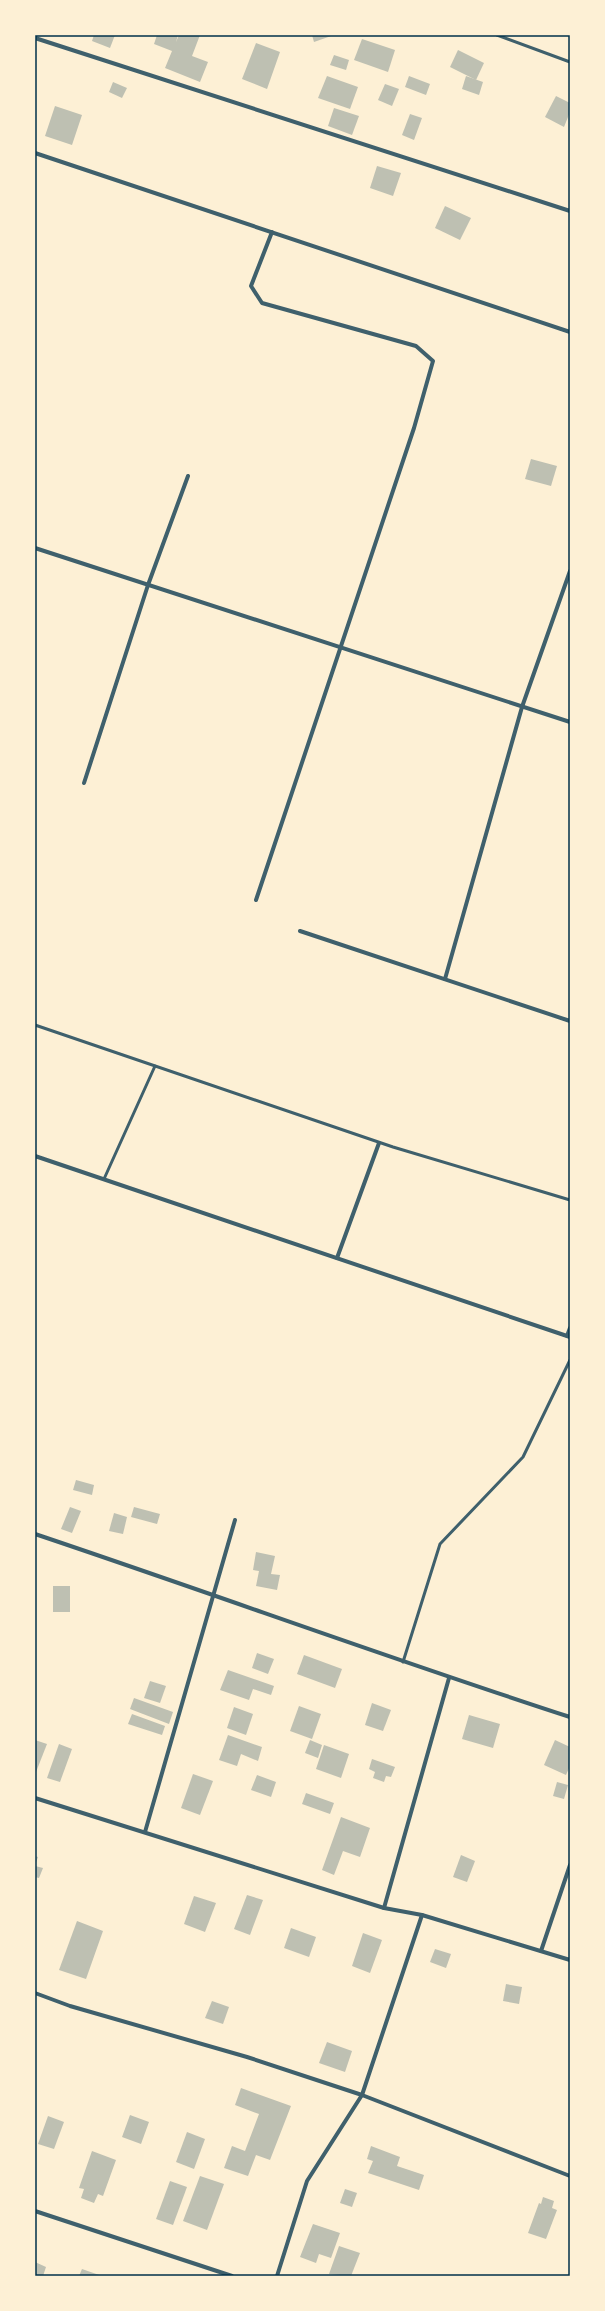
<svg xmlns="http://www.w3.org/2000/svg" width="605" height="2311" viewBox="0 0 605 2311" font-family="'Exo 2',sans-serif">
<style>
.building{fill:#bec0b2}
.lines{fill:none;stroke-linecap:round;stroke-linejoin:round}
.service{stroke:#3f606c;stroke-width:3}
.minor{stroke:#3f606c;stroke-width:4}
.neatline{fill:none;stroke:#003049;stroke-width:1.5}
</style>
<rect width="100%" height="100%" fill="#fdf0d5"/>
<!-- building -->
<g class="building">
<polygon points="94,35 115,35 110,48 92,41"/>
<polygon points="157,35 178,35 176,42 179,35 200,35 192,56 208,62 200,82 165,68 172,51 154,44"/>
<polygon points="312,35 334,35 314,42"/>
<polygon points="362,39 395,50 388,72 354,60"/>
<polygon points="256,43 280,52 267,89 242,79"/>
<polygon points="458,50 484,63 476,80 450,67"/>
<polygon points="334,55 349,60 346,70 330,65"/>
<polygon points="327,76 358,87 350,109 318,98"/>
<polygon points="409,76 430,84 426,95 405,87"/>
<polygon points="466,76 483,82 479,95 462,89"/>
<polygon points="113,82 127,88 122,98 109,92"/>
<polygon points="385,84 399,89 392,106 378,100"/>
<polygon points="556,96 570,103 570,112 564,127 545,117"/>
<polygon points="55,106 82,115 72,145 45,136"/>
<polygon points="334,108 359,116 352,135 328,126"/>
<polygon points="410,114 422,118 414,140 402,135"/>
<polygon points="377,166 401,173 393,196 370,188"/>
<polygon points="445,206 471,218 460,240 435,228"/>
<polygon points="531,459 557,466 551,486 525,479"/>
<polygon points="76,1480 94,1485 92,1495 73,1490"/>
<polygon points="70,1507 81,1511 72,1533 61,1529"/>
<polygon points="134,1507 160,1514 157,1524 131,1517"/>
<polygon points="114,1513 127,1517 123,1534 109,1531"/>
<polygon points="256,1552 275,1556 271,1574 280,1575 277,1590 256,1586 259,1571 253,1570"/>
<rect x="53" y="1586" width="17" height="26"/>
<polygon points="257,1653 274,1659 268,1674 252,1668"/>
<polygon points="304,1655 342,1669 335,1688 297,1674"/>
<polygon points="228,1670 274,1686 271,1695 253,1689 249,1700 220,1690"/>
<polygon points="150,1681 166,1686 160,1703 144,1698"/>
<polygon points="134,1698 173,1712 169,1724 130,1709"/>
<polygon points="372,1703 391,1710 383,1731 365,1725"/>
<polygon points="299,1706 321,1714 312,1739 290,1731"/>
<polygon points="234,1707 253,1714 246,1735 227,1728"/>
<polygon points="132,1714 165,1726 162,1735 128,1724"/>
<polygon points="469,1715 500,1724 493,1748 462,1739"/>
<polygon points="228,1735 262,1747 258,1761 241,1754 237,1766 219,1760"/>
<polygon points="35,1740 47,1744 36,1772 35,1772"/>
<polygon points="310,1740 322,1745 318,1758 305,1753"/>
<polygon points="555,1740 570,1747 570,1766 566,1775 544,1765"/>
<polygon points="59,1744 72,1749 60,1782 47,1778"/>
<polygon points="324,1745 349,1754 341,1778 316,1769"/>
<polygon points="372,1759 395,1767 391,1777 386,1776 384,1782 373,1778 375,1772 369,1769"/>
<polygon points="193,1774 213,1781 200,1815 181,1808"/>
<polygon points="257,1775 276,1782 271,1797 251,1790"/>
<polygon points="557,1782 568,1785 564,1799 553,1796"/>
<polygon points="306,1793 334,1803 330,1814 302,1804"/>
<polygon points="341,1817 370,1828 360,1857 343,1851 334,1875 322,1870"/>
<polygon points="461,1855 475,1861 467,1882 453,1877"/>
<polygon points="35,1856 38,1857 35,1865"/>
<polygon points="35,1866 43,1868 39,1878 35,1877"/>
<polygon points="247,1895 263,1900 250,1935 234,1929"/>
<polygon points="194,1896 216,1903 205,1932 184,1924"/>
<polygon points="77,1921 103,1931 86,1979 59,1970"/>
<polygon points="291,1928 316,1937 309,1957 284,1948"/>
<polygon points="363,1933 382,1940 370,1973 352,1966"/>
<polygon points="435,1949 451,1954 446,1968 430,1962"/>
<polygon points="506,1984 522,1987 519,2004 503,2001"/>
<polygon points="212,2001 229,2007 223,2024 205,2018"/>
<polygon points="327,2042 352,2051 345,2072 319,2063"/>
<polygon points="241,2088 291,2106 270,2160 256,2155 248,2176 224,2168 232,2146 245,2151 259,2114 235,2105"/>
<polygon points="130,2115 149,2122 141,2144 122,2137"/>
<polygon points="48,2116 64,2122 54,2149 38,2144"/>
<polygon points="187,2132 205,2139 194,2169 176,2162"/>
<polygon points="371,2146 400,2157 397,2166 424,2175 419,2190 368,2173 373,2161 367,2159"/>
<polygon points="92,2151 116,2160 103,2196 98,2194 94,2203 81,2198 84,2189 79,2188"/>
<polygon points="200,2176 224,2184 207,2230 183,2221"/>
<polygon points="170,2181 187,2187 173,2225 156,2219"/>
<polygon points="345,2189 357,2193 352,2207 340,2203"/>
<polygon points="543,2197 554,2201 552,2208 557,2210 546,2239 528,2233 539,2203 541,2204"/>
<polygon points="313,2224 340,2233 331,2258 319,2254 316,2263 300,2257"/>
<polygon points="339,2246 360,2253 351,2276 329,2274"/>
<polygon points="35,2262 46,2267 43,2276 35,2276"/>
<polygon points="82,2269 102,2276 79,2276"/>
</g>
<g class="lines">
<!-- service -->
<g class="service">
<polyline points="497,35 570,62"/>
<polyline points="35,1025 393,1147 570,1200"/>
<polyline points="104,1179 155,1066"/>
<polyline points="403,1662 440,1544 523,1457 570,1360"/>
</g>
<!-- minor -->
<g class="minor">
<polyline points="35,38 570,211"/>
<polyline points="35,153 570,332"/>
<polyline points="35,548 570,722"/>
<polyline points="84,783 148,585 188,476"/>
<polyline points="256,900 414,428 433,361 416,346 262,303 251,286 272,232"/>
<polyline points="300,931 570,1021"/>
<polyline points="445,979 522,707 570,571"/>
<polyline points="35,1156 570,1337"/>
<polyline points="337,1258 379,1143"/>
<polyline points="567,1336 570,1328"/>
<path d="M 35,1534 C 214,1594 391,1659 570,1717"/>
<polyline points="35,1798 384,1908 422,1915 570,1960"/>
<polyline points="145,1832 235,1520"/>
<polyline points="384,1908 449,1678"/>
<polyline points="541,1951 570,1865"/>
<polyline points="35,1993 70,2006 247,2057 362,2095 570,2176"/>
<polyline points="35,2211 232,2276"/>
<polyline points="277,2276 307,2181 362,2095 422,1915"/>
</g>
</g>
<!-- border -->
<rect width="605" height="2311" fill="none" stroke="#fdf0d5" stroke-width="72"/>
<rect x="36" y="36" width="533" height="2239" class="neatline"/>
</svg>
